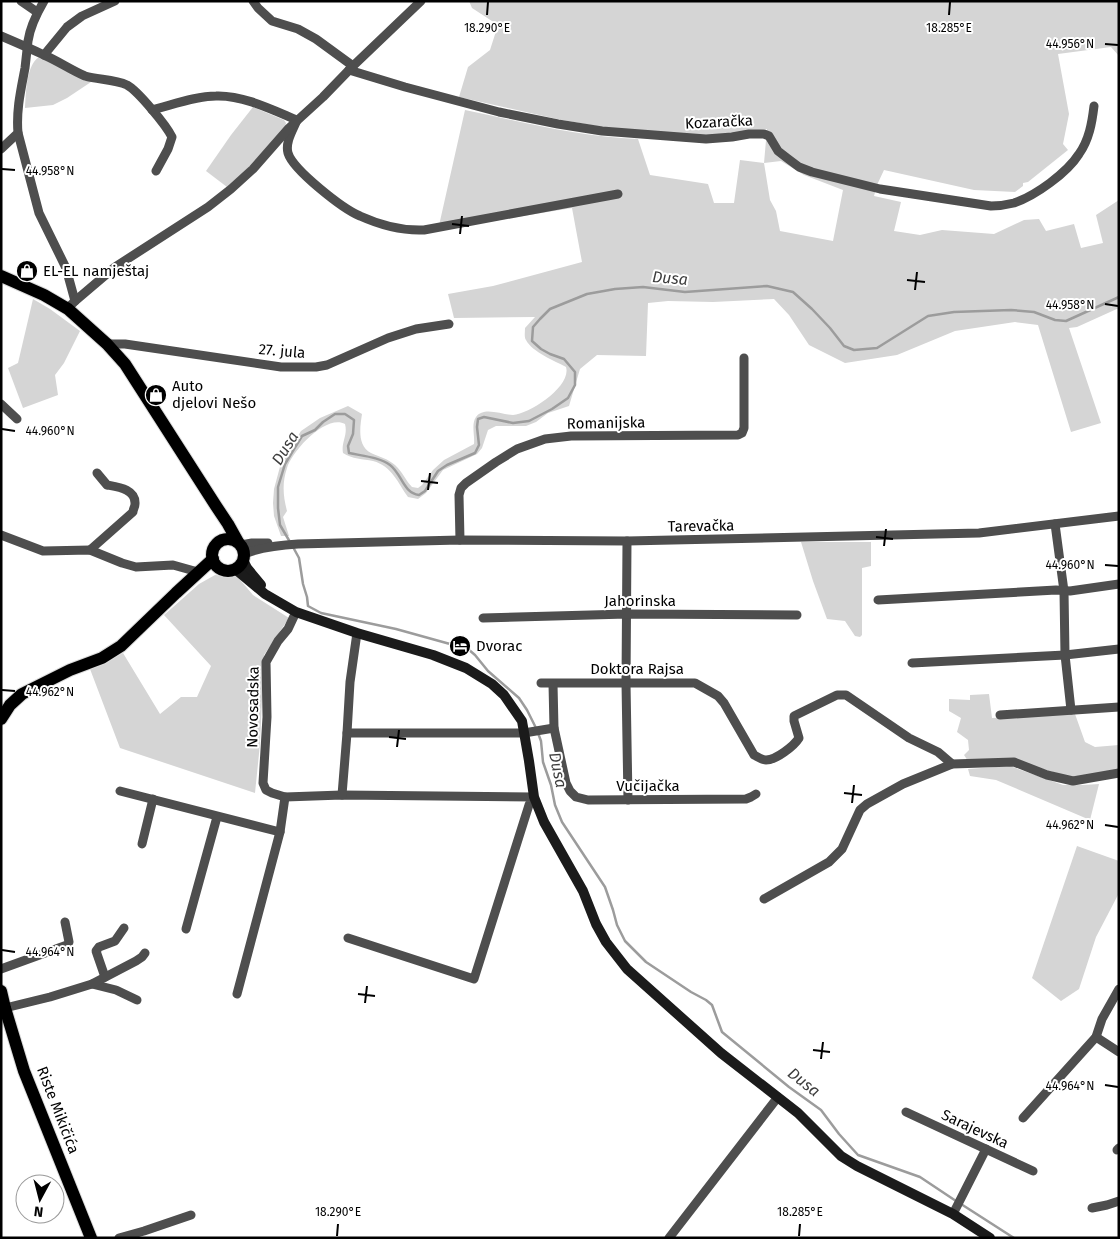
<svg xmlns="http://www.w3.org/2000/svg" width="1120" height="1239" viewBox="0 0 1120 1239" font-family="'Fira Sans',sans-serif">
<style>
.green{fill:#d5d5d5;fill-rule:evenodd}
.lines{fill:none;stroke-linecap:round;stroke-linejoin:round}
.stream{stroke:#9c9c9c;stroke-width:2.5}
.primary-casing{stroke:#dbdbdb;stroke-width:14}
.minor{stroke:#4e4e4e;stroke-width:9}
.secondary{stroke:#1b1b1b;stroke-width:10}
.primary{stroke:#000;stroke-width:12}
.ticks{fill:none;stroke:#000;stroke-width:2}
.labels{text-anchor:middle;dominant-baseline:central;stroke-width:4;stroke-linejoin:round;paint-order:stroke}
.street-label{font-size:15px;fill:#000;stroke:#fff}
.poi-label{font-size:15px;fill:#000;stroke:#fff;text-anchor:start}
.water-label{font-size:16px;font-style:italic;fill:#3d3d3d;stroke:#fff}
.ticks-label{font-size:12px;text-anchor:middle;fill:#000;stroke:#fff;stroke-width:4;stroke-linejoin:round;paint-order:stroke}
</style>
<rect width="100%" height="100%" fill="#fff"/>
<!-- green -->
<g class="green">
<path d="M 469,1 L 1119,1 L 1119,56 L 1111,47 L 1058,54 L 1069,114 L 1063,144 L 1068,150 L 1028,182 L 1023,183 L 1023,186 L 1015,192 L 974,190 L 884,170 L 877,185 L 874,196 L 901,202 L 894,231 L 920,235 L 942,230 L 994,234 L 1024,220 L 1039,219 L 1046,231 L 1074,224 L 1081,248 L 1103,243 L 1096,215 L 1119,200 L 1119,308 L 1077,327 L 1069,328 L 1101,423 L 1071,432 L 1038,325 L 1015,322 L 955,331 L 897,355 L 845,363 L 809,345 L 789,315 L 774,299 L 713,302 L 668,301 L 648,303 L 646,356 L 597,355 L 580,369 L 569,406 L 548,413 L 536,422 L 526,426 L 496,426 L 488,430 L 482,448 L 477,454 L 443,470 L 426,493 L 418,499 L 408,497 C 398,483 392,466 373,461 C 363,459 352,459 343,453 C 341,442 348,435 345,424 C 326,414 292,451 287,468 C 282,483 283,496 287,511 L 283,517 L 289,536 L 281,536 L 274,516 L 273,503 L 274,489 L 281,463 L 301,431 L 320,418 L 348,406 L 362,414 C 360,427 357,446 371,453 C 380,457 388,459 395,465 C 402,471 406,481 412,487 L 418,488 L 422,485 L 433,470 L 444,460 L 474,444 C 475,436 471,424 476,417 C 484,406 502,415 513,415 C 530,414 572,386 566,367 C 555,361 532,352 526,340 C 524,337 525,332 525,328 L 535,317 L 454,318 L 448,294 L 493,286 L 582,262 L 572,208 L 438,230 L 465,110 C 522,122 579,137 638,139 L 650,175 L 708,184 L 714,203 L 734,203 L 740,160 L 764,163 L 767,129 L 720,137 L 602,127 L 557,119 L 459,97 L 468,67 L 490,50 L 498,25 L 472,8 ZM 781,161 L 804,175 L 843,190 L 833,241 L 780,231 L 776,211 L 770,200 L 764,163 Z"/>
<path d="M 39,57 L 91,82 L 67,98 L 53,105 L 25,108 C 26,94 26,65 39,57 Z"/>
<polygon points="253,107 284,120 286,123 285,127 246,170 227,187 206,171 231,135"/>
<polygon points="33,299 50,309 80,331 64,363 55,375 58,395 23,408 8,368 18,363"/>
<polygon points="801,542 871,542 871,566 862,568 862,635 860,637 855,636 845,621 827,619 813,581"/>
<polygon points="215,575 226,576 236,575 253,595 289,618 264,655 260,744 255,793 120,748 90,669 123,653 160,714 181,697 197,697 211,666 164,615 199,584"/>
<polygon points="989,694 992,718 1075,714 1085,742 1095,747 1119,745 1119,769 1075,777 1067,776 1043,769 968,761 964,755 969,750 968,740 957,732 961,718 949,711 949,699 970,700 970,695"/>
<polygon points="1010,766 1063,785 1083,785 1099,784 1090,820 996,780 970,776 968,769"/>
<polygon points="1077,846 1119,861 1119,893 1096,937 1079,989 1061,1001 1032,978"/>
</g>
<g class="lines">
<!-- stream -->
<g class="stream">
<path d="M 290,542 L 280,525 L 278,508 L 278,487 L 285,464 L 294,449 L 302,436 L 315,430 L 323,422 L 335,414 L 345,414 L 354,420 L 353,434 L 348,446 L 349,453 C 363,456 379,457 390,465 C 402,474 403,493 419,495 L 425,491 L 438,471 L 447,465 L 475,453 L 479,445 L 477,427 L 478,419 L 484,417 L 513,423 L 529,421 L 552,409 L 568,398 L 575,385 L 575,372 L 564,359 L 550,354 L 541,349 L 532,341 L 533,327 L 540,319 L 550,309 L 587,294 L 615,289 L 643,287 L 685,292 L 767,286 L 793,292 L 812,309 L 830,328 L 844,346 L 854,350 L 877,348 L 928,316 L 954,312 L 1011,310 L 1034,312 L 1055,320 L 1066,321 L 1119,297"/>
<polyline points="293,547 299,558 303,584 307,597 308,606 321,613 396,629 468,649 475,655 488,671 519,698 527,710 536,728"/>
<polyline points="538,733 541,741 543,762 551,785 555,805 562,822 605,887 613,910 617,925 625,941 646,962 691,992 706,1000 712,1005 722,1032 789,1087 821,1110 839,1134 858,1155 920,1177 956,1201"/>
<polyline points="961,1204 1014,1238"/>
</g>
<!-- primary casing -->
<g class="primary-casing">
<g id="primary">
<polyline points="1,276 44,295 68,309 107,344 125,364 216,506 228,524 238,542"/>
<circle cx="228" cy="555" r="16"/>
<polyline points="1,719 10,705 22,694 70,670 102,658 121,646 176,593 213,559"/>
<polyline points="1,991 5,1008 24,1071 91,1238"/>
</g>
</g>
<!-- minor -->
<g class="minor">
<polyline points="21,1 37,12"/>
<polyline points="253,1 258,8 272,21 298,29 316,39 353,66"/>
<path d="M 1,36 C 15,42 29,48 44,55 C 58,61 71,70 85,76 C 98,80 114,79 127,85 C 138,91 166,125 172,137 L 168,149 L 156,171"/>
<polyline points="44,55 67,27 82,16 115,1"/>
<path d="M 349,70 L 405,87 L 499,112 L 558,124 L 602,131 L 706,139 L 732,137 L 749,134 L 764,134 L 769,136 L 778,151 L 787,158 L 799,167 L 812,172 L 880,189 L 991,206 C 999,206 1006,205 1014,203 C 1035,196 1067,173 1079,154 C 1089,140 1092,123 1094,106"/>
<path d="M 152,110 C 172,105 196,96 216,96 C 243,95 273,110 297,120 C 293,130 285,142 288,153 C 293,170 343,209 360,216 C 380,225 402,231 424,230 L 618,194"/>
<polyline points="18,133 39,213 66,268 75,301 71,305"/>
<path d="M 1,149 L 18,133 C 16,110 21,89 25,68 C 26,59 27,50 28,41 C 30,27 37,13 44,1"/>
<polyline points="75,301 115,267 208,207 231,189 253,169 289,128 323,97 353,66 421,1"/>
<polyline points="107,344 125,344 281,367 316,367 327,365 388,338 416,329 449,324"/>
<polyline points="1,404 17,419"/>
<polyline points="1055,524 1064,591 1065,655 1071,710"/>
<polyline points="1,535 43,551 90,550 122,563 136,567 173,565 198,572"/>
<polyline points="460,540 459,495 461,488 466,483 496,462 517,449 545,439 571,436 738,435 742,433 744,428 744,358"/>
<polyline points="627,541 626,683 628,800"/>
<polyline points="241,545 252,543 268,543"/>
<path d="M 90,550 L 133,512 C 133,509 135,507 135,504 C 136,489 118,487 107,485 L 97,473"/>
<path d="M 244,554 C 262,547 279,545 298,544 L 460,540 L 627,541 L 979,533 L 1119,516"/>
<polyline points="878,600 1056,590 1070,591 1119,584"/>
<polyline points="296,612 288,629 278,641 266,662 267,717 263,783 266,790 272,793 285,797 342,795 534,797 529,805 474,979 348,938"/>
<polyline points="483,618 627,614 797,615"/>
<polyline points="912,663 1065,655 1119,649"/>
<path d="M 541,683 L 695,683 L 718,696 L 724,703 L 754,755 C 758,757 762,760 766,760 C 776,760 794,746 799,738 L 794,721 L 794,716 L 837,695 L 846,695 L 909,738 L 938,752 L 952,764"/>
<polyline points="553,684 554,728 566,783 570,791 576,797 588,800 746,799 751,797 756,794"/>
<polyline points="1000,715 1119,707"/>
<polyline points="347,733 524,733 554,728"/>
<polyline points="120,791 280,832"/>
<polyline points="342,795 347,733 350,682 357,633"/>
<polyline points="142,844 153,799"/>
<polyline points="764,899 829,862 842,849 860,810 867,804 903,784 952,764 1014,762 1047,775 1073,781 1119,773"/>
<polyline points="186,929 217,817"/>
<polyline points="1,969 67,945 69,942 65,922"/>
<polyline points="105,977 96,951 99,947 115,941 124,928"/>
<polyline points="92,984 116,990 137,1000"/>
<polyline points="237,994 280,832 285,797"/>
<polyline points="5,1008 50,997 92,984 136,961 142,957 145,953"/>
<polyline points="1096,1037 1119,1052"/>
<polyline points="906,1112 1033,1171"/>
<polyline points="1023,1118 1096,1037 1102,1019 1119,989"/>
<polyline points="1117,1150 1119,1148"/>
<polyline points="1092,1208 1107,1205 1119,1201"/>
<polyline points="953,1214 986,1149"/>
<polyline points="119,1238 144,1231 191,1215"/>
<polyline points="669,1238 778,1097"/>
</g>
<!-- secondary -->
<g class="secondary">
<polyline points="243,560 247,568 261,585"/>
<polyline points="235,569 265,594 296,612 357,633 433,655 466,668 492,684 504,695 522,721 529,761 534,797 544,822 583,891 596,924 606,942 627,969 721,1053 798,1113 841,1156 857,1166 953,1214 990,1238"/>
</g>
<!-- primary -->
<use href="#primary" class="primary"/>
</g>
<!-- ticks -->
<path class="ticks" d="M 487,15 L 488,2M 949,15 L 950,2M 1105,44 L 1118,45M 2,169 L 15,170M 452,224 L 469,226M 460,234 L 462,216M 907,280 L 925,282M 915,290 L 917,272M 1105,304 L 1118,306M 2,429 L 15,431M 421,481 L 438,483M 428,490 L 430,473M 876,537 L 893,539M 884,546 L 886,529M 1105,565 L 1118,566M 2,690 L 15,691M 389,737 L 406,739M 397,747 L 399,730M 844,793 L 862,795M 852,803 L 854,785M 1105,825 L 1118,827M 2,950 L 15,952M 358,994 L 375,996M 365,1003 L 367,986M 813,1050 L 830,1052M 821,1059 L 823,1042M 1105,1085 L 1118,1087M 337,1236 L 338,1224M 799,1236 L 800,1224"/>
<!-- icons -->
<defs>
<g id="shop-disc" transform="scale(1.125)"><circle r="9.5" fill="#000" stroke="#fff"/><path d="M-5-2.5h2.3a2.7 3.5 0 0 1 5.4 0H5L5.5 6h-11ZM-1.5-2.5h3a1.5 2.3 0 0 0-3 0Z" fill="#fff"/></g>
<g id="hotel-disc" transform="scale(1.125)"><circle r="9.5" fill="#000" stroke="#fff"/><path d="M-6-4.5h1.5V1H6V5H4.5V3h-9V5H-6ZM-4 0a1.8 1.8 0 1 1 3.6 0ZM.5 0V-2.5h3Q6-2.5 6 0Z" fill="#fff"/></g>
</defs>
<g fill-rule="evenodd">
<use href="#shop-disc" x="27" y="271"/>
<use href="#shop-disc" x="156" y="395"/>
<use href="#hotel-disc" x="460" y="646"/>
</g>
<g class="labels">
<!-- street labels -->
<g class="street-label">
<text transform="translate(719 122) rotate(-3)">Kozaračka</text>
<text transform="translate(282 351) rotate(5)">27. jula</text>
<text transform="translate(606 423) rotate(-1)">Romanijska</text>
<text transform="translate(701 526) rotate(-1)">Tarevačka</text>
<text x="640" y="601">Jahorinska</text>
<text x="637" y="669">Doktora Rajsa</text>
<text transform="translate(253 707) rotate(-89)">Novosadska</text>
<text x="648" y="786">Vučijačka</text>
<text transform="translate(58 1110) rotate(69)">Riste Mikičića</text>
<text transform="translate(975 1129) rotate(25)">Sarajevska</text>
</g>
<!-- poi labels -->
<g class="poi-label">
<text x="43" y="271">EL-EL namještaj</text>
<text x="172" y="386">Auto<tspan x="172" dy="17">djelovi Nešo</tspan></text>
<text x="476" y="646">Dvorac</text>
</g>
<!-- water labels -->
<g class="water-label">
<text transform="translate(670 278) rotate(5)">Dusa</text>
<text transform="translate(285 448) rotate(-58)">Dusa</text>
<text transform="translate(558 770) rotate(78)">Dusa</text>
<text transform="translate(804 1082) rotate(38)">Dusa</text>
</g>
</g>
<g class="ticks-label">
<text x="487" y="32">18.290°E</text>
<text x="949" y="32">18.285°E</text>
<text x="1070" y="48">44.956°N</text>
<text x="50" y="175">44.958°N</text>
<text x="1070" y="309">44.958°N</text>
<text x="50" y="435">44.960°N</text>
<text x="1070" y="569">44.960°N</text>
<text x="50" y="696">44.962°N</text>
<text x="1070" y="829">44.962°N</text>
<text x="50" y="956">44.964°N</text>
<text x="1070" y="1090">44.964°N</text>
<text x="338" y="1216">18.290°E</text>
<text x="800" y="1216">18.285°E</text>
</g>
<!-- border -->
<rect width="1120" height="1239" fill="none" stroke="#000000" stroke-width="5"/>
<!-- north arrow -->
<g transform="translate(40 1199) rotate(187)"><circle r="24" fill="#ffffff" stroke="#999999"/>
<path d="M0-4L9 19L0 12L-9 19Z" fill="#000000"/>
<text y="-8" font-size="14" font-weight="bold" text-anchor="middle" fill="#000000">N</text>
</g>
</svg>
